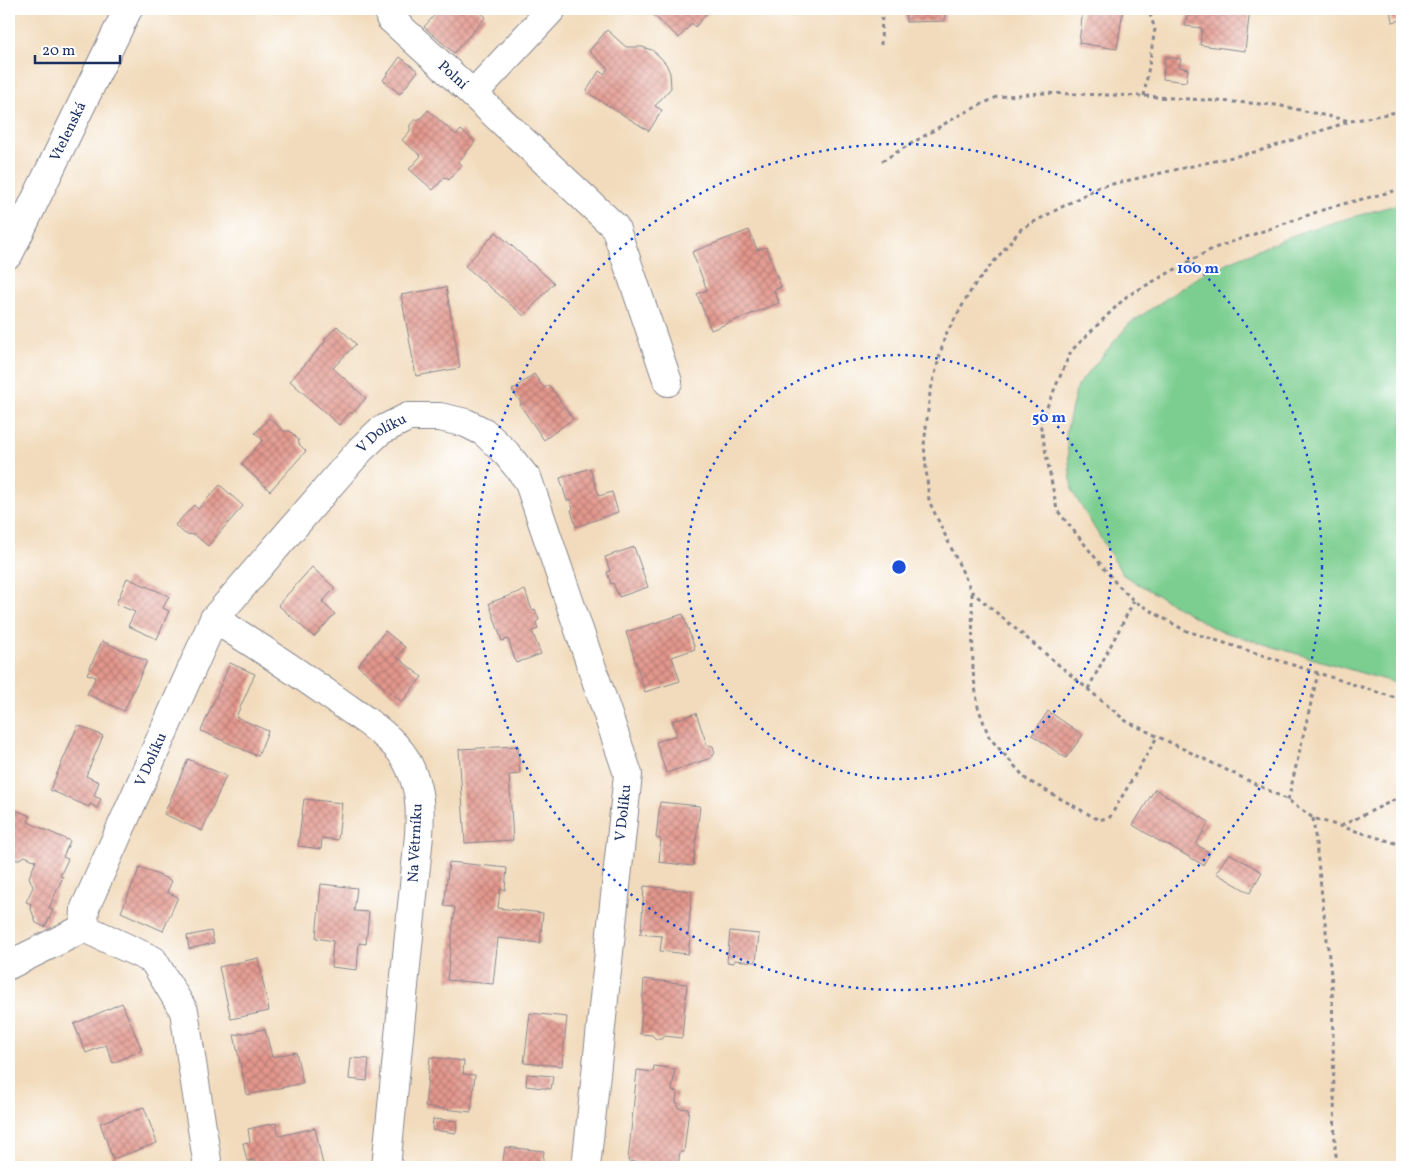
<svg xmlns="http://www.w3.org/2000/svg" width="1411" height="1176" viewBox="0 0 1411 1176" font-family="Vollkorn,serif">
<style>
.green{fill:#7cce90;stroke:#4c7e77}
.building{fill:url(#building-cross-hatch)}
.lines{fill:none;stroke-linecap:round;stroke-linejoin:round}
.street-casing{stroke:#86858d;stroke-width:30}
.path{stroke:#86858d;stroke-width:3;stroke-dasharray:4 4;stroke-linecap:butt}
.street{stroke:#fff;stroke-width:28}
.ring{fill:none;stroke:#1d4ed8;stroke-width:2.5;stroke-dasharray:2.5 5}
.labels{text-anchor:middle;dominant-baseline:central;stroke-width:4;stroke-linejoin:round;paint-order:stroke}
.street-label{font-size:15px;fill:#1b2f5e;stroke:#fff}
.centre{fill:#1d4ed8;stroke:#fff;stroke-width:2.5}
.ring-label{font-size:15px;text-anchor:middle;font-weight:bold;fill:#1d4ed8;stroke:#fff;stroke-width:4;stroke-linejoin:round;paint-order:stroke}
</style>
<defs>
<pattern id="building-cross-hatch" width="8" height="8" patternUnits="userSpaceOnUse" patternTransform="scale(1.25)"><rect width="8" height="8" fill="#e3978c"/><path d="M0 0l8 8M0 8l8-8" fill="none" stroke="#b77c76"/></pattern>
</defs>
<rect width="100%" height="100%" fill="#fff"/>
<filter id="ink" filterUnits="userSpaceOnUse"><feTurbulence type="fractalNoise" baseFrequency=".02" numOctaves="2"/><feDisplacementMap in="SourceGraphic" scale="10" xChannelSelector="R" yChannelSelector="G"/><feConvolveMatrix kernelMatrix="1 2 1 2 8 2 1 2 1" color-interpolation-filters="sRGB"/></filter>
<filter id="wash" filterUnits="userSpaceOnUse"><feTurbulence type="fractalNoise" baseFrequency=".0096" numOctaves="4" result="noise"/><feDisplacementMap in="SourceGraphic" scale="20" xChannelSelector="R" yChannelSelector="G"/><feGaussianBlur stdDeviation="1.12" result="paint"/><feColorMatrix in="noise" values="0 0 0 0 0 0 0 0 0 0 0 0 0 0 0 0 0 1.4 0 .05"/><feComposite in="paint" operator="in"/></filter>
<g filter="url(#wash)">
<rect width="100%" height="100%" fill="#f2dbbc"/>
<!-- green -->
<polygon class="green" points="1402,203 1402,685 1217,630 1123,575 1072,491 1066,433 1077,386 1129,324 1205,272 1304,231"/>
<g id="blocks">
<!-- building -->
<g class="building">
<polygon points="440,9 477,9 486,17 454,53 424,27"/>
<polygon points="651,9 711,9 695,27 692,23 679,38 649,11"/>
<polygon points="905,9 944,9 945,21 906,22"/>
<polygon points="1083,9 1123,10 1117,49 1079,43"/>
<polygon points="1191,9 1250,9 1245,51 1200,45 1202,28 1185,26 1187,15 1190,16"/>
<polygon points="1390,9 1402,9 1402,20 1392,22"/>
<polygon points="607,30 626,47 642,47 652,50 660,57 666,64 670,73 671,88 655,106 662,110 649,131 586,92 599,71 604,74 608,68 589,51"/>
<polygon points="400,57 418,71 400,94 383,80"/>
<polygon points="1165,57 1181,59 1179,67 1188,69 1186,82 1163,79"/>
<polygon points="428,110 456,135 461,130 475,142 458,162 462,165 449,180 445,177 433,190 409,169 421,156 402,140 410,131 410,125 414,120 420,119"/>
<polygon points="749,230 757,250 766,247 781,287 774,290 779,303 711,330 697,294 707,290 692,252"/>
<polygon points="496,232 554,283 524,316 465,266"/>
<polygon points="446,287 460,368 416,376 401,295"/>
<polygon points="337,326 356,344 333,368 366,398 352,414 350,412 339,425 290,381 326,341 324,340"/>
<polygon points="534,374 544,388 549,385 573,419 544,440 520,405 522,404 512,390"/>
<polygon points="269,418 284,431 290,431 298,439 299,444 306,451 270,491 241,464 263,440 255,433"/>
<polygon points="590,468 599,496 612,492 618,512 576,527 571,510 573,509 570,500 567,501 560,478"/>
<polygon points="220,485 243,506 208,546 195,535 185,534 175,525 194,505 198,509"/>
<polygon points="634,547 648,587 619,597 613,583 611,584 607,572 610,571 605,557"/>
<polygon points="312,567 335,588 322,602 335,614 314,637 278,605"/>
<polygon points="127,578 169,596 163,608 169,611 157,639 128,626 135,612 116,604"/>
<polygon points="525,590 532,610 535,609 539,620 536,622 538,629 532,631 541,654 516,663 508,639 502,641 489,603"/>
<polygon points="683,614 695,649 672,657 680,681 645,692 626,632"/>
<polygon points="385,631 405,647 397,657 422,677 402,702 358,666"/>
<polygon points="102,641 147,661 124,711 87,694 96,677 87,674"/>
<polygon points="230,663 255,674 236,717 268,731 258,756 201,731"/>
<polygon points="1048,711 1083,735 1066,758 1032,735"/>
<polygon points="696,713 707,745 713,746 715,753 711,758 666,773 656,742 677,735 672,721"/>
<polygon points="78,725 103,736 86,776 99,782 94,796 101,799 97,808 90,804 89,807 50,790"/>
<polygon points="518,746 520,774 509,775 513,840 465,843 459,749"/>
<polygon points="188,759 226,776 202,831 164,814"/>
<polygon points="1155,789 1209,822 1196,844 1210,853 1203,865 1165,843 1164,844 1133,825"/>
<polygon points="304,799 342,803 338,840 322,838 321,849 298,846"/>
<polygon points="660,802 700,806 693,866 659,862 661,839 656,838"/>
<polygon points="11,808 30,816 28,822 70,841 63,857 68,859 60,876 63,877 49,908 53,910 45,927 36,923 30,906 31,904 26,902 33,887 29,877 36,861 25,856 17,860 9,856 9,813"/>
<polygon points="1229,853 1262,872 1250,893 1216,873"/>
<polygon points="449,862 507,868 505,890 500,889 498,908 543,913 540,943 498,938 493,984 447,980 455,907 444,906"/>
<polygon points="140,867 172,881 167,892 178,897 163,931 121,912"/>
<polygon points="321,884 357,888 354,911 369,912 366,944 359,943 357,970 331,967 333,941 316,938"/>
<polygon points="644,886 692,891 688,936 690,937 688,954 660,951 662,936 639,934 640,932 641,932"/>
<polygon points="211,931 214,943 189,949 187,936"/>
<polygon points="730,931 759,934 756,962 734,960 734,963 727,962"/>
<polygon points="258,958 269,1011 231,1019 219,967"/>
<polygon points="644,979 687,984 682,1038 665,1036 661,1039 656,1039 652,1035 640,1034"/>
<polygon points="122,1003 142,1050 113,1063 106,1045 86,1053 74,1024"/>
<polygon points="530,1013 567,1017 562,1066 524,1063"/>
<polygon points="265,1029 272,1057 296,1052 303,1083 247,1095 234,1035"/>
<polygon points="430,1057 464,1061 463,1074 475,1075 471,1112 425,1107"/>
<polygon points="351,1058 369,1059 367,1081 349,1079"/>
<polygon points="654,1066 675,1069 672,1091 677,1092 676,1103 678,1103 678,1108 689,1109 684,1152 680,1152 678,1166 628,1161 637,1070 653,1072"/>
<polygon points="527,1074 553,1076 551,1089 526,1086"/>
<polygon points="144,1107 157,1143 113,1159 100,1123"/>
<polygon points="433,1119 457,1121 456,1133 432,1130"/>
<polygon points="276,1123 279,1136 315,1128 323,1165 313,1167 256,1167 254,1160 247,1161 243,1143 250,1142 248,1129"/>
<polygon points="505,1147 544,1151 542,1167 502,1167"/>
</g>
</g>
</g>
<g filter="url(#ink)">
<use href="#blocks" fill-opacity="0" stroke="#86858d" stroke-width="1"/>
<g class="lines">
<!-- street casing -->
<g class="street-casing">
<g id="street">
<path id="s1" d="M 390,18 L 473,94 L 552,9"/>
<polyline points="473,94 615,227 668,382"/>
<path id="s2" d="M 9,254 L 128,9"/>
<path d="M 214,619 C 256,644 295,671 335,699 C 357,715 391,735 405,758 C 420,785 421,805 419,835 L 386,1167"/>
<polyline points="9,965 84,928"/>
<path id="s3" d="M 208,1167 L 184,1011 L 153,960 L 84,928 L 85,908 L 214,619 L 361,449 L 380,431 L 408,417 L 440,417 L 466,423 L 484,432 L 506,453 L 528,480 L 628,774 L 586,1167"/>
</g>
</g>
<!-- path -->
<g class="path">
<polyline points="881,45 882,9"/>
<polyline points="1144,96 1155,29 1148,9"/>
<polyline points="1402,111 1351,121 1259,151 1099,187 1021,229 973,287 945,336 930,393 924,445 929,501 972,592 1023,635 1126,721 1288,800 1313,818 1402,845"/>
<polyline points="882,161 956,117 997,97 1040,93 1144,96 1277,105 1350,121"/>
<polyline points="1402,189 1331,207 1212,249 1127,296 1071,351 1040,423 1057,510 1115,582 1134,601 1184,630 1402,700"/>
<polyline points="972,593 973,672 978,707 989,737 1027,780 1099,820 1110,817 1157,737"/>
<polyline points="1088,689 1134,601"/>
<polyline points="1288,800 1318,673"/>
<polyline points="1313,818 1332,983 1335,1149 1338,1167"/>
<polyline points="1341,826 1402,796"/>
</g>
<!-- street -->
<use href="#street" class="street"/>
</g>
</g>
<!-- distance rings -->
<g class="ring">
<circle cx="899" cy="567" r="212"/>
<circle cx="899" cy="567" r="423"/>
</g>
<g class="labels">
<!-- street labels -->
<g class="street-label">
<text stroke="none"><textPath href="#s1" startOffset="85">Polní</textPath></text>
<text stroke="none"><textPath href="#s2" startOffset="136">Vtelenská</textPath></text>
<text stroke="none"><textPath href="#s3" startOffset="881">V Dolíku</textPath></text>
<text stroke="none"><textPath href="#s3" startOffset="476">V Dolíku</textPath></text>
<text transform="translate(624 813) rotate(-84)">V Dolíku</text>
<text transform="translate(416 843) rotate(-87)">Na Větrníku</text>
</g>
</g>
<circle cx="899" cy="567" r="8" class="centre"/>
<g class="ring-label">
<text x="1198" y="273">100 m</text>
<text x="1049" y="422">50 m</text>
</g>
<!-- margin -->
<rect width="1411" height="1176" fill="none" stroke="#fff" stroke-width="30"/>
<!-- scale -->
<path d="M35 55v8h85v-8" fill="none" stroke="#1b2f5e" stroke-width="2.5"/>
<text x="42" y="55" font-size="15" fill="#1b2f5e" stroke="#ffffff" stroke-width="4" paint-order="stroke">20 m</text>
</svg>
